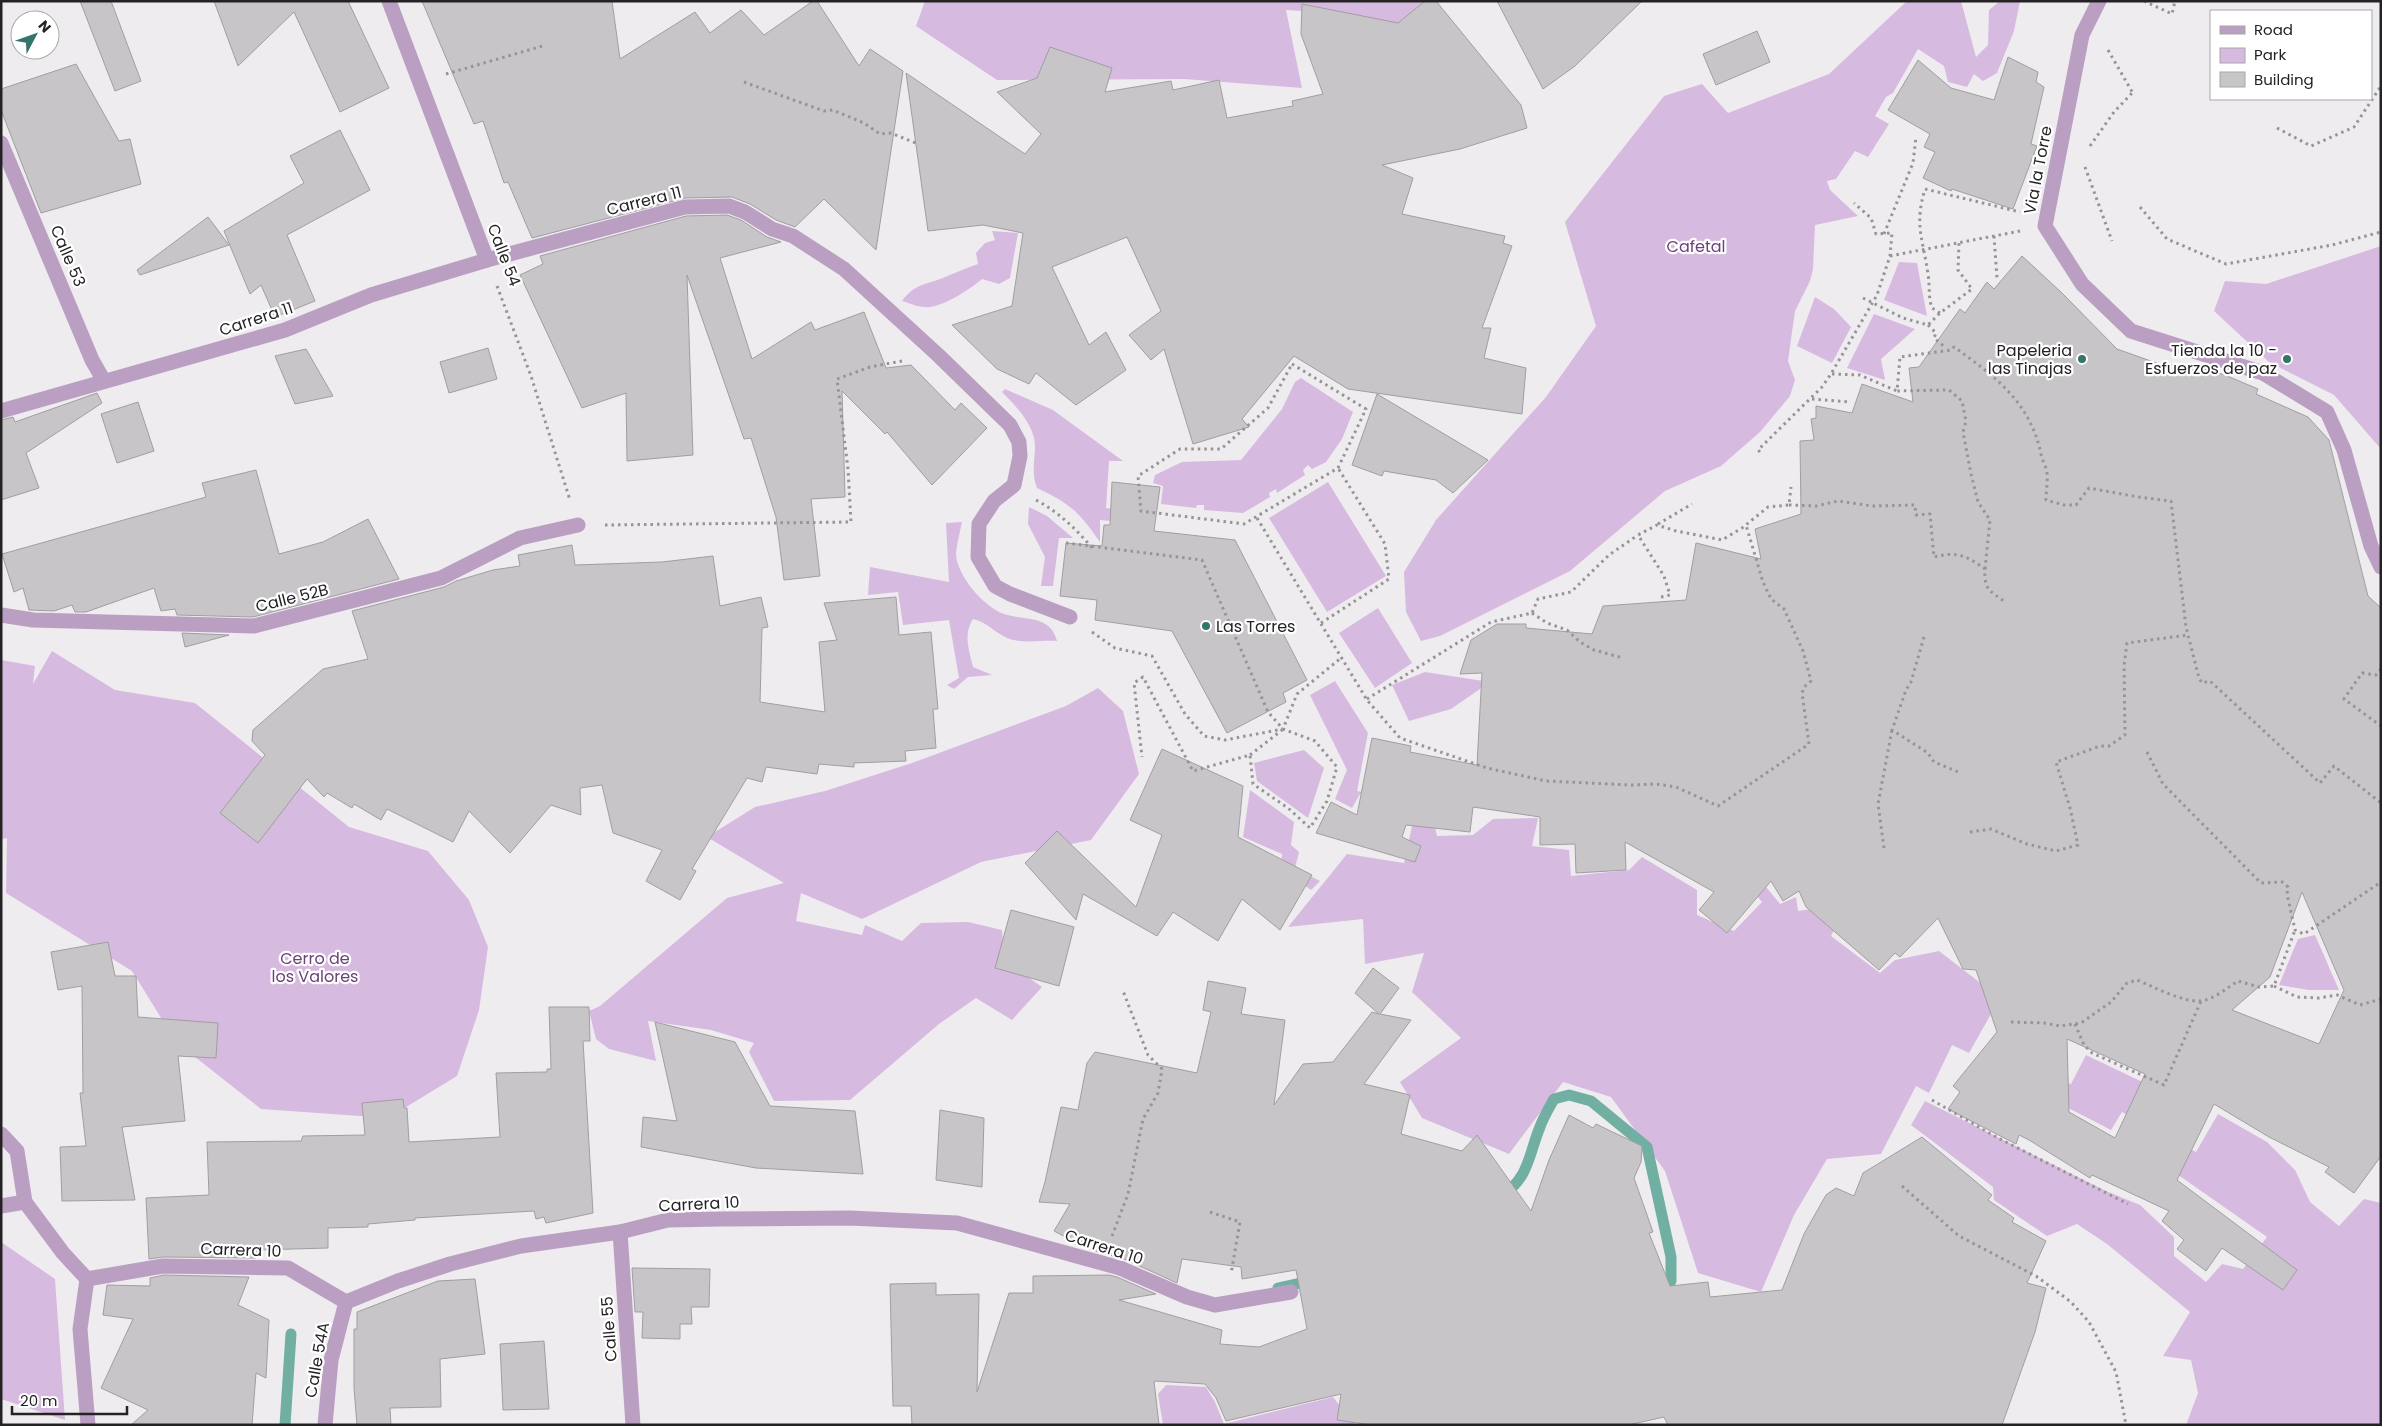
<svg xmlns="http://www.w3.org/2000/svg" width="2382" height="1426" viewBox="0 0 2382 1426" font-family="Poppins,sans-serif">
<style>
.green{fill:#d7bae0}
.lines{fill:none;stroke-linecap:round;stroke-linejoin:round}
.stream{stroke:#70afa1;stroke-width:11}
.building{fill:#c8c5c9;stroke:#a19ea2;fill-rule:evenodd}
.path{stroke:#969497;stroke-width:3;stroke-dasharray:2.5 4;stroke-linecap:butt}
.lane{stroke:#ba9fc2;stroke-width:15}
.street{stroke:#ba9fc2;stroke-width:15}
.poi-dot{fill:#337669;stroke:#fff;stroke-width:2}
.labels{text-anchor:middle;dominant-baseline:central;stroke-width:4.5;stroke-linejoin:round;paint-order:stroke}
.street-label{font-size:16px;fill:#242224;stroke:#fff}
.park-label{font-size:16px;fill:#6b4177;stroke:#fff}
.poi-label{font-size:16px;fill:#242224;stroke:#fff;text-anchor:end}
</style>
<rect width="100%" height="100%" fill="#efecf0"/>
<!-- green -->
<g class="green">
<polygon points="925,1 1433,1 1400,39 1351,14 1286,10 1302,88 1184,79 997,80 916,26"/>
<polygon points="1907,1 1961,1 1976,57 1988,45 1989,10 2000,1 2020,1 2014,31 1997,73 1983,81 1974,74 1967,87 1948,82 1944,66 1918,49 1893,93 1886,97 1875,116 1889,124 1868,157 1855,151 1836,179 1827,181 1830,190 1858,216 1815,225 1813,269 1810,281 1795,311 1788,361 1795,380 1790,396 1760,432 1721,466 1665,491 1570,571 1440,636 1421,641 1406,612 1404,572 1436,520 1546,397 1596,326 1565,222 1664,96 1702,84 1728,113 1829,74"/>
<path d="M 992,231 L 1018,233 L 1010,278 L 999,284 L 982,279 C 970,289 941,309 925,307 C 917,307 909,303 902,301 C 915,283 927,285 945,277 C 957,272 966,268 978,264 L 976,253 L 985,243 L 995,240 Z"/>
<polygon points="2381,246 2381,449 2334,395 2269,362 2214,311 2225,281 2266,284"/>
<polygon points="1899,262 1917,263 1927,316 1884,300"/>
<polygon points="1815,297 1834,309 1851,327 1832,363 1797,346"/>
<polygon points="1874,314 1915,329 1881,359 1885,380 1847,368"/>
<polygon points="1301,378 1353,412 1342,439 1326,462 1312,469 1308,465 1303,470 1305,475 1277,493 1276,489 1269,493 1270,497 1243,513 1204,510 1204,505 1197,505 1196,508 1161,504 1163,486 1153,483 1155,475 1182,462 1241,460 1282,409 1295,382"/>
<path d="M 1005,389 L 1053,410 L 1123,461 L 1109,461 L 1106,508 L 1122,510 L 1123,522 L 1100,520 L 1100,542 C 1079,512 1071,504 1037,488 C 1031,472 1035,462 1035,445 C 1034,425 1016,406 1002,392 Z"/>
<polygon points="1328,482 1386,576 1327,612 1269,518"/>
<polygon points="1029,507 1047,516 1073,538 1059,538 1053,586 1041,586 1045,557 1028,524"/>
<path d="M 962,522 C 960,532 957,543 956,553 C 956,575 984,607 1004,614 C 1025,621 1050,614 1057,641 C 1041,640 1022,644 1007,638 C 994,632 987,622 973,619 C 963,634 969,650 973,667 L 992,675 L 968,677 L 954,689 L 947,685 L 959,678 L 949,620 L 903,625 L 898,592 L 868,595 L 870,567 L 949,582 L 946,523 Z"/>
<polygon points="1378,608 1412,663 1375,688 1339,633"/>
<polygon points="52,651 115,690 195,703 349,827 428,851 469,900 488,947 479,1010 457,1076 388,1118 261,1109 176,1042 132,971 6,893 7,838 1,839 1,660 35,666 33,684"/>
<polygon points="1425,672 1490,682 1451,709 1409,721 1392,685"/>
<polygon points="1335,681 1368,733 1357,791 1382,796 1383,803 1360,794 1352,808 1335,799 1347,770 1310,695"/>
<polygon points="1098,688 1123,711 1139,774 1091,840 981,862 862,919 801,893 796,921 862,935 865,925 902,941 921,923 968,922 1002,930 1004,960 1042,987 1012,1020 976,998 939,1024 850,1100 774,1101 749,1052 754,1043 711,1030 648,1021 656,1061 609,1049 596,1039 589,1011 600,1006 727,898 784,883 707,837 755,807 825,791 912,763 1066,706"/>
<polygon points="1304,750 1324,768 1308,818 1257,781 1254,763"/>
<polygon points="1250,790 1294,822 1291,845 1299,852 1295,868 1320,881 1311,890 1281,868 1282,854 1243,837"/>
<polygon points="1415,812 1432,813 1437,836 1473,835 1493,819 1538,818 1532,846 1569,850 1571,876 1629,870 1642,857 1697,890 1697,915 1734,931 1762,902 1748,885 1762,882 1780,904 1796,897 1798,911 1847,904 1831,936 1880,973 1895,960 1939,951 2000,998 1969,1053 1952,1045 1929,1093 1916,1086 1881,1154 1827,1159 1794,1215 1761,1292 1698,1273 1665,1171 1611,1097 1563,1082 1509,1154 1422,1118 1400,1082 1461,1038 1412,992 1424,953 1365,964 1363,919 1288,927 1347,854 1404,863"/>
<polygon points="2315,935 2339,990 2309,990 2279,985 2298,939"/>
<polygon points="2086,1055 2155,1088 2145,1122 2196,1152 2218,1114 2267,1142 2295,1170 2310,1202 2339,1226 2364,1199 2381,1203 2381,1425 2186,1425 2198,1393 2191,1360 2163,1356 2190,1312 2107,1244 2077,1224 2047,1236 1994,1200 1993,1187 1911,1125 1925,1101 2106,1191 2140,1205 2174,1237 2174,1256 2206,1282 2222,1264 2243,1269 2267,1237 2174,1172 2180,1144 2122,1112 2111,1130 2020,1083 2028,1076 2071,1084"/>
<polygon points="1,1242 55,1279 65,1420 1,1399"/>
<polygon points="1166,1385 1206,1387 1215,1402 1224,1424 1333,1397 1355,1425 1163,1425 1158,1394"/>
</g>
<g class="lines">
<!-- stream -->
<g class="stream">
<path d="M 1502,1195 C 1529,1179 1529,1153 1540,1127 C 1543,1118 1549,1108 1554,1099 L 1569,1095 L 1591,1101 L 1647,1147 L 1671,1257 L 1671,1281 L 1660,1295"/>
<polyline points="1278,1288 1314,1280"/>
<polyline points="285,1425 291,1334"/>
</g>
</g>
<!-- building -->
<g class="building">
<polygon points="80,1 111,1 141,81 115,91"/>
<polygon points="214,1 348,1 389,88 340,112 294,12 238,66"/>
<polygon points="422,1 612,1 620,59 695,12 710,33 741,10 764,35 813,1 817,1 859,66 870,49 903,71 876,250 824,199 795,227 776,220 750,204 732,197 685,198 532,238 508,182 504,183 483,121 474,124"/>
<polygon points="1425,1 1436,1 1521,105 1527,128 1460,149 1382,165 1413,178 1402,214 1505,236 1503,243 1512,246 1482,328 1491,328 1484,358 1526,368 1522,414 1348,389 1294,356 1242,419 1249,427 1193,444 1164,349 1151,360 1129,335 1161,311 1127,237 1052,267 1089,345 1106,332 1126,370 1076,405 1036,373 1029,384 997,369 952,325 1012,306 1023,233 983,225 928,231 906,73 1025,154 1041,134 997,92 1037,78 1050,47 1112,68 1105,92 1171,81 1173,90 1219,80 1227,118 1293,106 1292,101 1323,94 1301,34 1302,4 1398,23"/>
<polygon points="1497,1 1642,1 1575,66 1543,89"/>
<polygon points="1757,31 1770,62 1716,85 1703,54"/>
<polygon points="2008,57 2038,72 2036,82 2044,87 2031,144 2037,146 2013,209 1952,189 1951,191 1923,178 1935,152 1924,147 1930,134 1888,110 1918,60 1951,88 1994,100"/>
<polygon points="76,64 119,141 130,139 141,184 41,213 1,110 1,89"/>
<polygon points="340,130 370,190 287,235 315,301 275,317 261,285 250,294 224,231 304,183 290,156"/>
<polygon points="727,215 741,220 767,237 781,242 720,258 752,359 811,322 815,330 864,312 886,368 911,365 955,410 961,403 987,428 932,485 887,432 885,434 842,391 845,497 811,499 820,576 784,580 776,517 751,438 744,439 687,275 693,455 627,461 626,393 582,408 520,275 543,264 540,256 686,216"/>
<polygon points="208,217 229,245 140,275 137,270"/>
<path d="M 2022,256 L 2062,293 L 2117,349 L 2162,365 L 2164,362 L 2189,370 L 2190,365 L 2225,375 L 2258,389 L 2256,394 L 2308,417 L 2329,440 L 2368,596 L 2381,608 L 2381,1156 L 2354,1193 L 2325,1172 L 2329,1167 L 2269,1137 L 2214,1104 L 2177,1180 L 2297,1270 L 2283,1290 L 2222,1248 L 2206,1271 L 2177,1249 L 2184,1240 L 2162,1221 L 2169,1211 L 2092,1175 L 2090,1178 L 2029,1140 L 2019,1135 L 2016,1144 L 1948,1109 L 1960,1092 L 1953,1086 L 1997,1032 L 1976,970 L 1963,969 L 1938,918 L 1900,957 L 1895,953 L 1879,970 L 1806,907 L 1799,891 L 1783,901 L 1771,881 L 1727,933 L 1699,910 L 1714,892 L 1625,842 L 1626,870 L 1576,873 L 1575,844 L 1540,845 L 1540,817 L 1473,807 L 1470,832 L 1406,825 L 1402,837 L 1421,846 L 1415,862 L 1316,833 L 1331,802 L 1357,815 L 1372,738 L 1411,746 L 1410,752 L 1477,765 L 1482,673 L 1460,674 L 1471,640 L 1497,624 L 1526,624 L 1526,628 L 1592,634 L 1603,606 L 1686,600 L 1696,543 L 1761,559 L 1755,529 L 1801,514 L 1800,441 L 1814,440 L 1811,419 L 1816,418 L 1816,406 L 1852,413 L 1862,384 L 1913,402 L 1909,368 L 1919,367 L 1960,309 L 1965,313 L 1987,282 L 1994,289 ZM 2302,892 L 2344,990 L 2319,1044 L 2232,1010 L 2270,977 ZM 2067,1039 L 2145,1074 L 2115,1138 L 2069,1112 Z"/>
<polygon points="488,348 497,379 449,393 440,362"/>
<polygon points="306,349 333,396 295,404 275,356"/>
<polygon points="97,393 102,403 26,453 39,488 1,500 1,420 13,417 15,422"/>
<polygon points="1377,394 1488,460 1453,493 1436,480 1384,471 1382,476 1352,465"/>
<polygon points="138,402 154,451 117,463 101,414"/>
<polygon points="256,470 279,554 323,542 368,519 399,579 253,617 177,615 175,609 161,611 154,588 86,612 75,612 72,605 54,611 29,610 23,588 14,592 2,554 206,497 202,483"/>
<polygon points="1112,482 1160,487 1154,531 1235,540 1307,680 1283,693 1286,702 1227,733 1172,631 1095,620 1097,600 1060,596 1066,543 1102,546 1104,525 1110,525"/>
<polygon points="572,545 575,565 662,562 713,556 720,606 761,597 768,627 762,628 760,702 825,712 819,642 837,640 824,603 896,597 899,635 931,632 938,709 933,709 936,748 905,751 906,761 854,763 854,767 819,764 817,774 766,767 762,782 747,778 692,869 696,871 680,900 646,881 662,850 613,833 602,785 580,788 581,815 551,805 510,853 469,811 453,842 387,809 381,820 354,804 352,808 327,793 324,797 307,779 258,843 220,813 265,755 252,741 253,730 323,669 368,659 352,611 444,587 456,581 493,570 520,566 518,555"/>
<polygon points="182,633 229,635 185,647"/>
<polygon points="1162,749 1243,786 1238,837 1312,875 1280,930 1242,899 1218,941 1173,912 1157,936 1083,894 1076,920 1025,863 1057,831 1136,907 1162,835 1130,820"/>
<polygon points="1011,910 1074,927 1059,986 995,968"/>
<polygon points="108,942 115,976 136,976 138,1017 218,1023 216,1058 178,1056 185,1121 122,1127 135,1200 62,1201 60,1147 86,1146 80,1093 83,1093 82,986 58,990 51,952"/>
<polygon points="1373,968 1399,988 1380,1014 1411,1020 1364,1084 1410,1095 1401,1134 1462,1151 1477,1135 1531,1211 1549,1160 1569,1115 1593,1128 1596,1124 1642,1146 1641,1162 1634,1178 1653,1232 1649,1233 1670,1286 1708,1282 1710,1297 1782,1290 1804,1234 1826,1195 1836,1188 1854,1196 1863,1173 1922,1137 1992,1195 1988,1200 2014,1218 2012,1222 2046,1241 2027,1283 2046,1288 2035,1332 2002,1425 1668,1425 1664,1417 1628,1425 1371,1425 1337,1420 1341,1394 1226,1421 1216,1398 1205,1384 1154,1381 1159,1425 912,1425 911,1406 893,1406 890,1284 936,1283 936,1295 979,1294 977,1392 1009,1293 1033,1293 1033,1276 1109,1275 1117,1277 1156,1294 1119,1300 1222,1330 1220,1344 1259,1347 1307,1329 1296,1270 1242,1279 1241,1267 1182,1259 1177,1283 1124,1259 1088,1249 1054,1231 1070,1204 1039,1202 1045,1182 1061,1107 1078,1110 1087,1063 1095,1052 1197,1073 1211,1012 1203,1010 1208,981 1246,988 1241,1014 1285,1020 1274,1105 1303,1064 1333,1062 1372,1012 1379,1014 1355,993"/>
<polygon points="549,1007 589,1007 590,1041 583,1041 593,1213 546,1223 544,1217 536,1219 534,1211 415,1218 415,1220 368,1224 368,1227 328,1228 328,1248 258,1250 256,1258 163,1257 149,1259 146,1198 209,1195 207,1142 301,1141 303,1136 365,1135 362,1103 403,1099 404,1108 407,1108 409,1142 500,1137 496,1073 547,1072 547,1069 551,1069"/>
<polygon points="655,1022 735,1042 770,1106 855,1111 863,1174 756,1168 641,1147 643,1117 677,1121"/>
<polygon points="940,1110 984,1118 982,1187 936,1180"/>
<polygon points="632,1268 710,1269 709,1307 691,1307 692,1324 680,1324 680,1339 642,1338 643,1312 635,1312"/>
<polygon points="164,1275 249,1277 238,1305 269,1320 266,1378 256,1373 252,1425 131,1425 148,1410 101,1388 133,1319 103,1315 107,1285 150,1286 150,1278"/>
<polygon points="475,1279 485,1354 440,1359 441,1407 390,1408 391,1425 357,1425 354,1388 354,1329 357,1329 357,1312 438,1281"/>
<polygon points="544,1341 549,1409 503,1410 500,1344"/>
</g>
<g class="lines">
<!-- path -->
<g class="path">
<polyline points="2144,1 2172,14 2175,1"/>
<polyline points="2108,50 2134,95"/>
<polyline points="446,74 546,45"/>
<polyline points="744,82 824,111 833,110 864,123 880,134 891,133 918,144"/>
<polyline points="2277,128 2311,146 2354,127 2381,86"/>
<polyline points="2090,146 2114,112 2133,92"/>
<polyline points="2085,167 2112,241"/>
<polyline points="2140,207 2167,239 2226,264 2332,245 2381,232"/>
<polyline points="1884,234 1913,163 1916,137"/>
<polyline points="1994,236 1997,278"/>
<polyline points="1890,256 2020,231"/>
<polyline points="497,286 531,376 570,500"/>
<polyline points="1863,298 1903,318 1928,325 1940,313 1972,289 1958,270 1959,243"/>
<path d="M 1940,313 L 1932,308 C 1928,297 1930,286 1928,274 C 1923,239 1914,225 1925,189 L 2020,212"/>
<polyline points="1928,325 1936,333 1934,338 1946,348"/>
<polygon points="1292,364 1366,409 1338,468 1244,524 1141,511 1138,476 1180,449 1221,449 1268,408"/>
<polyline points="1832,374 1860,375 1897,391"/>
<polyline points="1812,399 1851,402"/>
<polyline points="1760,452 1758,450 1822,387 1831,374 1877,295 1890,256 1892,233 1876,234 1871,218 1854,203"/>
<path d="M 1036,500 C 1060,513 1077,530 1094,550"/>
<path d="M 1789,505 L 1816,506 L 1838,501 L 1872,506 L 1915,505 L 1916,515 L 1930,514 L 1934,557 C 1957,551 1967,556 1985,569 C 1984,590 1989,590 2005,602"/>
<polyline points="1257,518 1367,700 1400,738 1487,768 1546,781 1631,785 1656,784 1676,787 1718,806 1809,744 1802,693 1804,687 1811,681 1803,651 1784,609 1771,599 1763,582 1746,525"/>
<polyline points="1658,524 1692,504"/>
<polyline points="605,525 851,522 848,469 837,379 870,367 902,361"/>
<polyline points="1066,543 1202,560 1268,712 1283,729 1315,741 1337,767 1327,801 1310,828 1288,808 1253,784 1250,755 1193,771 1143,677 1134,683 1142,757"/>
<path d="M 1985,569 L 1990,520 L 1978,502 L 1971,474 L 1963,432 L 1966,421 L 1962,401 L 1949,390 L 1897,391 L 1900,357 L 1951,350 L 1954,347 C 1996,377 2030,402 2041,454 C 2042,460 2046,466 2047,473 C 2048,481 2046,491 2046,500 L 2064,505 L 2076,505 L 2089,488 L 2138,497 L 2171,501 L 2186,627 L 2199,678 L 2202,683 L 2210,681 L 2320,783 L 2334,766 L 2381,803"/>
<polyline points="1661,597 1670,595 1664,576 1638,535 1657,525 1676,531 1722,540 1742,528 1768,507 1789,505 1791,487"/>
<polyline points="1532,613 1547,623 1567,630 1580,642 1594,650 1623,658"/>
<polyline points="1321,623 1389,579 1385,544 1338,468"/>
<polyline points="1092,632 1115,648 1152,656 1185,714 1204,736 1225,740 1283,729 1297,694 1341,658"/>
<polyline points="1924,637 1911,682 1906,690 1892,730 1928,753 1934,762 1958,772"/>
<polyline points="2381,669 2376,675 2362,673 2344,699 2381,726"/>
<polyline points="1367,699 1491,622 1532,613 1538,599 1571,592 1609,555 1638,535"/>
<polyline points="2147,752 2163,784 2261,883 2282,882 2288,887 2287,894 2295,930 2304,934 2381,882"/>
<polyline points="1250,755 1282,730"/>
<polyline points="1970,832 1991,829 2027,844 2056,851 2078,845 2070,808 2056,762 2100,746 2109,746 2125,735 2124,666 2127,643 2188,635"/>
<polyline points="1884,848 1878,804 1892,730"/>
<polyline points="2274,986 2297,997 2319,998 2337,995 2360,1005 2381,999"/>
<path d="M 2011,1022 L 2044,1023 L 2060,1026 L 2081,1023 L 2111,1002 L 2127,983 L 2137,980 C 2154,987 2182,1002 2200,1001 C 2213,1000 2227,988 2238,981 L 2259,987 L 2274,986 L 2295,930"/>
<polyline points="2075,1024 2084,1045 2092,1053 2164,1085 2201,1001"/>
<polyline points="1932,1100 1998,1138 2128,1204"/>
<polyline points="1902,1186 1959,1236 2036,1276 2071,1302 2089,1322 2116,1372 2126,1425"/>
<polyline points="1210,1212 1240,1222 1231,1274"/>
<polyline points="1112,1236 1128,1194 1143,1119 1158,1093 1162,1069 1148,1055 1123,991"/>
</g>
<!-- lane -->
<polyline class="lane" points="1,615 33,620 254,626 441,578 520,538 578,525"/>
<!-- street -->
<g class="street">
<polyline points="389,1 487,260"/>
<polyline points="2099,1 2082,35 2045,226 2082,284 2131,331 2263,373 2327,412 2344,450 2371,546 2381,567"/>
<polyline points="1,143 92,360 104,381"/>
<polyline points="1,411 285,330 371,295 487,260 685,207 729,206 745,212 772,229 793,236 844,269 938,355 1010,425 1019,442 1020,456 1014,485 994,501 979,524 978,557 995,586 1010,594 1070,617"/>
<polyline points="1,1134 17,1151 25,1202"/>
<polyline points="1,1206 25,1202 63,1253 87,1279 80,1329 88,1425"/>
<polyline points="620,1232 633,1425"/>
<polyline points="87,1279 163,1266 288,1268 346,1302"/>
<polyline points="346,1302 398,1281 450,1264 521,1246 620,1232 668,1220 721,1219 850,1218 957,1223 1120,1268 1187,1297 1215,1305 1291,1292"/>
<polyline points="325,1425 331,1360 346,1302"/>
</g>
</g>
<!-- markers -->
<g class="poi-dot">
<circle cx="2082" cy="359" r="5"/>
<circle cx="2287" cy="359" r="5"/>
<circle cx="1206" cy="626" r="5"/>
</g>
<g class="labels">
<!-- street labels -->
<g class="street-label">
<text transform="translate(2038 170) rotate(-79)">Via la Torre</text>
<text transform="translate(644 201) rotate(-14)">Carrera 11</text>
<text transform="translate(504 255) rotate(69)">Calle 54</text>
<text transform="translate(68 256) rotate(67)">Calle 53</text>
<text transform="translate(256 319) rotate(-18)">Carrera 11</text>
<text transform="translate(292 598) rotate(-14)">Calle 52B</text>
<text transform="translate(699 1204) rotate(-3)">Carrera 10</text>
<text transform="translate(1104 1247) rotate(18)">Carrera 10</text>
<text transform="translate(241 1250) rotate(2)">Carrera 10</text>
<text transform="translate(609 1329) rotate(-94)">Calle 55</text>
<text transform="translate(317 1360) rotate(-80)">Calle 54A</text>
</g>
<!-- park labels -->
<g class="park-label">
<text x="1696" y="246">Cafetal</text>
<text x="315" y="958">Cerro de<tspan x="315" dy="18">los Valores</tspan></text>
</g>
<!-- poi labels -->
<g class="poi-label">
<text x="2072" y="350">Papeleria<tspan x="2072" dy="18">las Tinajas</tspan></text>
<text x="2277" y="350">Tienda la 10 -<tspan x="2277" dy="18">Esfuerzos de paz</tspan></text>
<text x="1216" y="626" text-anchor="start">Las Torres</text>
</g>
</g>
<!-- border -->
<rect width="2382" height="1426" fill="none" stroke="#242224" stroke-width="5"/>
<!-- legend -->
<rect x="2210" y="10" width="162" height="90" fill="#ffffff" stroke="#a7a7a7"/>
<rect x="2220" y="26" width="25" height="8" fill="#ba9fc2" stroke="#a7a7a7"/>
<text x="2254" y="35" font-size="15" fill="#242224">Road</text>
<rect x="2220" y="48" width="25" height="15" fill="#d7bae0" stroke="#a7a7a7"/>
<text x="2254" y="60" font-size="15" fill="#242224">Park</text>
<rect x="2220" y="72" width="25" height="15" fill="#c8c5c9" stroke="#a7a7a7"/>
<text x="2254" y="85" font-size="15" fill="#242224">Building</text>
<!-- north arrow -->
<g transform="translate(35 35) rotate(49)"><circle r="24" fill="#ffffff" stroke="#a7a7a7"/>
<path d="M0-4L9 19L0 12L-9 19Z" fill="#337669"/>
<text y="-8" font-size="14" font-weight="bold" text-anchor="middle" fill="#242224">N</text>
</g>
<!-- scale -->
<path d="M12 1406v8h115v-8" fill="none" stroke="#242224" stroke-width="2.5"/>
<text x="20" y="1406" font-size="15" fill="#242224" stroke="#ffffff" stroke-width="4" paint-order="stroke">20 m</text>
</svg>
